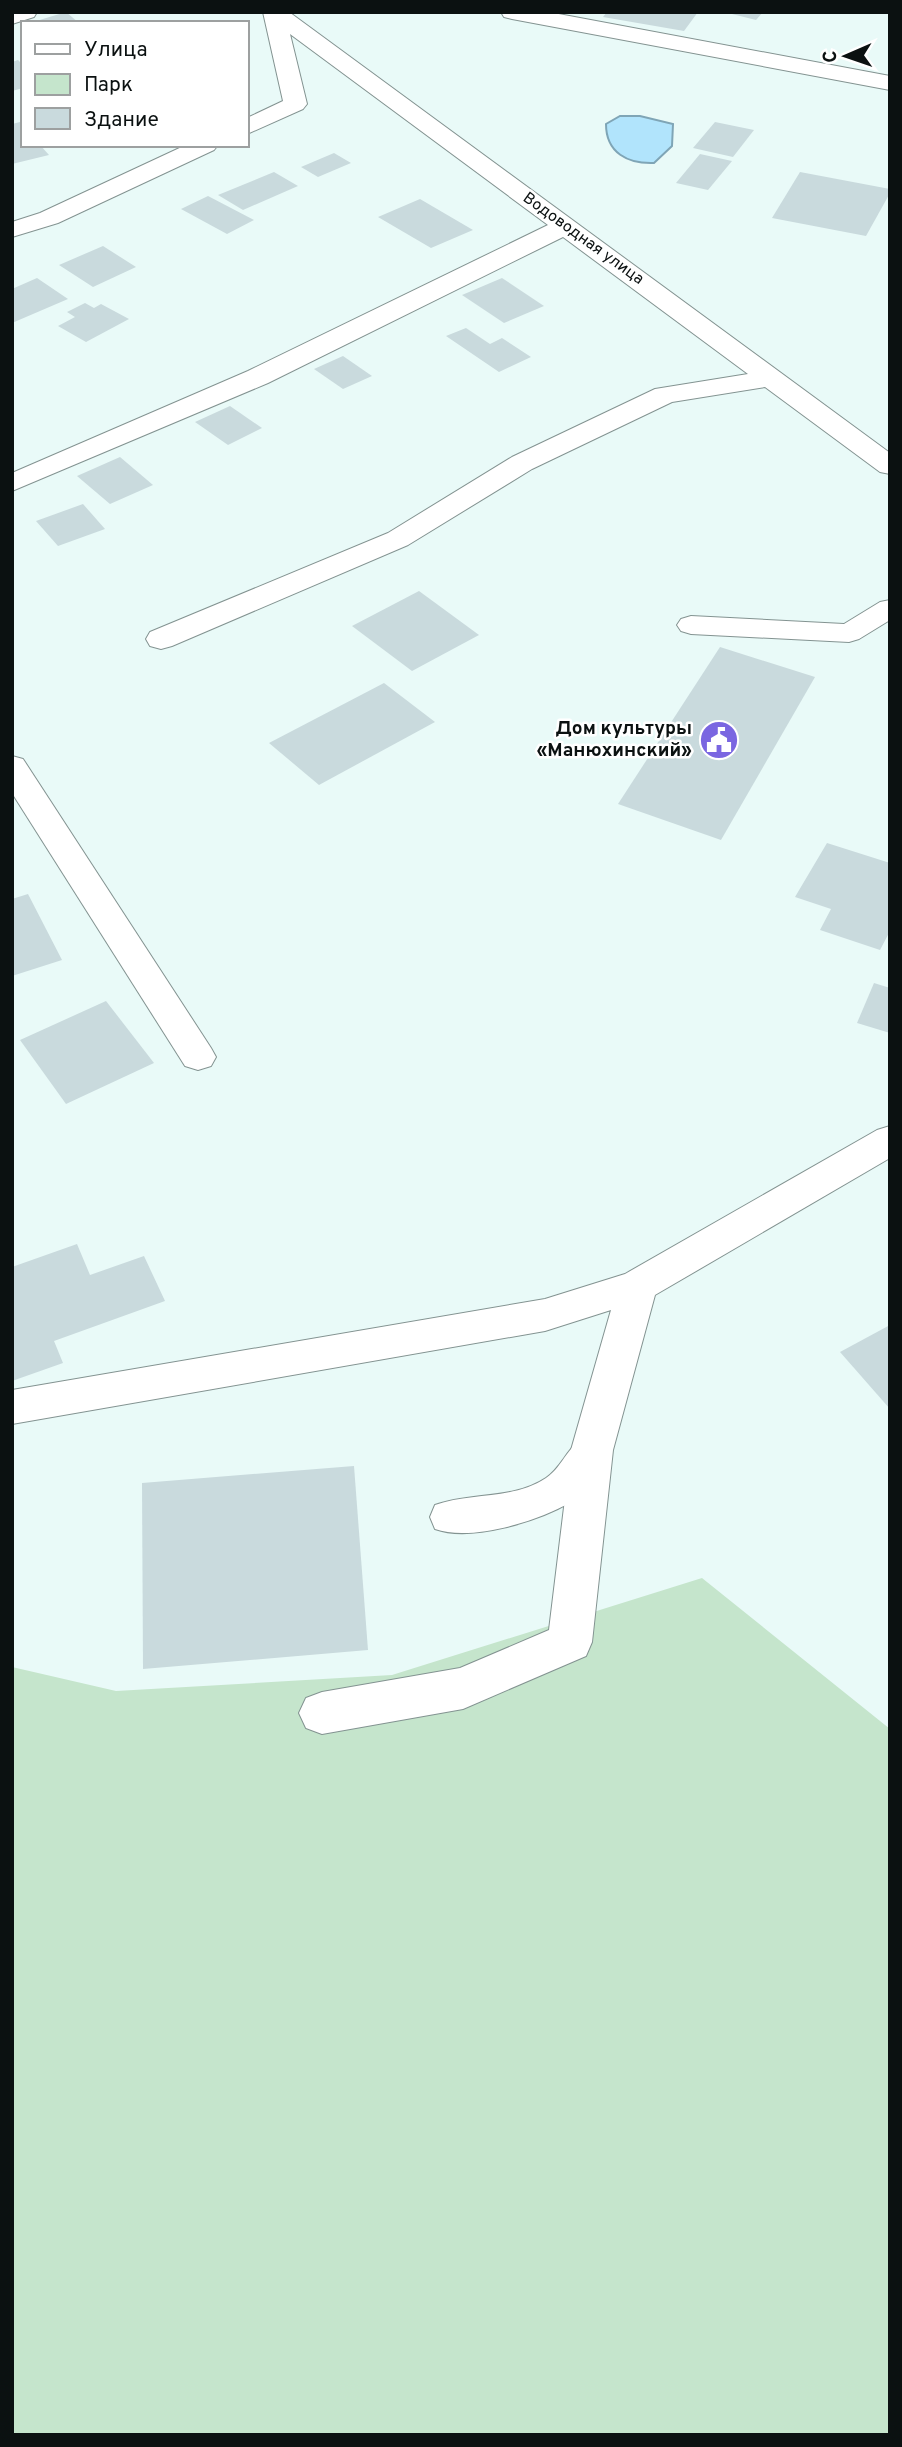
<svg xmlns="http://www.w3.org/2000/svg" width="902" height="2447" viewBox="0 0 902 2447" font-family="Overpass,sans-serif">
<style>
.green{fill:#c5e5cc}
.water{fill:#b1e4fc;stroke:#7fa5b6;stroke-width:2}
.building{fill:#c9dadd}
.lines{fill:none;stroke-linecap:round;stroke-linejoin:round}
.service-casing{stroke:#839391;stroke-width:2}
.minor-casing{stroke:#839391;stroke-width:2}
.tertiary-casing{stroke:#839391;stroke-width:2}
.service{fill:#fff;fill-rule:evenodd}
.minor{fill:#fff;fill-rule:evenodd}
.tertiary{fill:#fff;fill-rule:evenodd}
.labels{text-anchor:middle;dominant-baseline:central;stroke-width:5;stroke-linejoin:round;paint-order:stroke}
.far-street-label{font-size:16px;fill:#0b1111;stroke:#fff}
.poi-label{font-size:19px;font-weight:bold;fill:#0b1111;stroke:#fff;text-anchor:end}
</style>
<rect width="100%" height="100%" fill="#e9faf8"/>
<!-- green -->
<polygon class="green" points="702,1578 890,1729 890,2435 12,2435 12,1667 116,1691 392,1675"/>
<!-- water -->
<path class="water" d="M 620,116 L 640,116 L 673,124 L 672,146 L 654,163 C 628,164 606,153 606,124 Z"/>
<!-- building -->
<g class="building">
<polygon points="66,12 79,23 33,23 33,22"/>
<polygon points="607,12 698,12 684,31 603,17"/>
<polygon points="724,12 763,12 756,20"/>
<polygon points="18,60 23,65 23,88 12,91 12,62"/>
<polygon points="20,122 23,126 23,145 40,145 49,155 12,164 12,124"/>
<polygon points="715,122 754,130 733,157 693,148"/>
<polygon points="334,153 351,163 318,177 301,167"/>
<polygon points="700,154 732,161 708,190 676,183"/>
<polygon points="274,172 298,186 243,210 218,195"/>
<polygon points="800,172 890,189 890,193 866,236 772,218"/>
<polygon points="208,196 254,220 227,234 181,209"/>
<polygon points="420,199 473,230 431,248 378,217"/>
<polygon points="103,246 136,267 93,287 59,265"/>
<polygon points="37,278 68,299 12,323 12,289"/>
<polygon points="502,278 544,306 504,323 462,295"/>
<polygon points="85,303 94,308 101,304 129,319 86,342 58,326 75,317 67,312"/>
<polygon points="466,328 490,344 502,338 531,357 499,372 446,336"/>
<polygon points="343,356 372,376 343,389 314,369"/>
<polygon points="230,406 262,428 228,445 195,422"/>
<polygon points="120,457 153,485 110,504 77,476"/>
<polygon points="83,504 105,529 58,546 36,521"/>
<polygon points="419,591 479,635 412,671 352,626"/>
<polygon points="720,647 815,677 721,840 618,804"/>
<polygon points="384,683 435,722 319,785 269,743"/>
<polygon points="827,843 890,863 890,931 880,950 820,930 831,909 795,897"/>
<polygon points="28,894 62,960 12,976 12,899"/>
<polygon points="874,983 890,988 890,1033 857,1023"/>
<polygon points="106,1001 154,1063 66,1104 20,1040"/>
<polygon points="77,1244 90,1275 144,1256 165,1301 54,1341 63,1363 12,1381 12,1267"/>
<polygon points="890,1325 890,1409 840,1352"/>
<polygon points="354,1466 368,1650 143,1669 142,1483"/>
</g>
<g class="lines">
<!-- service casing -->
<g class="service-casing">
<g id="service">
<polygon points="890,600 890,620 859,639 849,642 691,634 681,631 677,625 681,619 691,616 844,624 880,602"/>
<path d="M 592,1434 L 605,1439 L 611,1450 C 604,1464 584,1494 571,1502 C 539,1521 471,1542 435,1529 L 430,1517 L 435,1505 C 471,1492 513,1500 546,1478 C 565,1465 567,1443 592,1434 Z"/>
</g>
</g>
<!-- minor casing -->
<g class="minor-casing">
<g id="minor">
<polygon points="12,12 37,12 34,17 12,24"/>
<polygon points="263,12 289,12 890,453 890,474 880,472 765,387 672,402 532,469 408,545 172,646 161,649 150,646 146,639 150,632 388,533 512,457 655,389 748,374 563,237 268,383 12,491 12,473 248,371 548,225 290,34 307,104 303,109 247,134 247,118 283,101"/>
<polygon points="186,145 218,145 214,150 58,223 12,237 12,222 40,213"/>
<polygon points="12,756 23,759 211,1048 216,1057 211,1066 198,1070 185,1066 12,793"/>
<polygon points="890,1126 890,1158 655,1295 613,1450 592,1642 586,1656 463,1709 322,1734 306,1728 299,1713 306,1698 322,1692 460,1668 549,1630 571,1450 611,1310 545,1331 12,1424 12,1390 545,1299 625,1274 877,1130"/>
</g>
</g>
<!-- tertiary casing -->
<g class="tertiary-casing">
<polygon id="tertiary" points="501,12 548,12 890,76 890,90 512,19 504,17"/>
</g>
<!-- service -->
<use href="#service" class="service"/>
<!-- minor -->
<use href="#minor" class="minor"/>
<!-- tertiary -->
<use href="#tertiary" class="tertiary"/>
</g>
<!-- icons -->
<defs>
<g id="civic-disc" transform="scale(2.0125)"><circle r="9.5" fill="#7a66e1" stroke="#fff"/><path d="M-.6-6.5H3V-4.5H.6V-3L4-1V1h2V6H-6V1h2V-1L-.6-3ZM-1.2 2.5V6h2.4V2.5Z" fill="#fff"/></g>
</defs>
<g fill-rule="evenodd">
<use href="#civic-disc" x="719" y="740"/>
</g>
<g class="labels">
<!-- far-street labels -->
<g class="far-street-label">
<text transform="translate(583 239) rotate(36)">Водоводная улица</text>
</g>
<!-- poi labels -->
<g class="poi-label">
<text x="692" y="729">Дом культуры<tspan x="692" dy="22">«Манюхинский»</tspan></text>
</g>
</g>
<!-- border -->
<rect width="902" height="2447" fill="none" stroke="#0b1111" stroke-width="28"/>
<!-- legend -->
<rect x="21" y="21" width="228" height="126" fill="#ffffff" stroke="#9da0a0" stroke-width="2"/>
<rect x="35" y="44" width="35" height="10" fill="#ffffff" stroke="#9da0a0" stroke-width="2"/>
<text x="84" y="56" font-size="21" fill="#0b1111">Улица</text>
<rect x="35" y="74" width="35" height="21" fill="#c5e5cc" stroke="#9da0a0" stroke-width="2"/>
<text x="84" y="91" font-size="21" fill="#0b1111">Парк</text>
<rect x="35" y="108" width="35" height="21" fill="#c9dadd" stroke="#9da0a0" stroke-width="2"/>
<text x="84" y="126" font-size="21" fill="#0b1111">Здание</text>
<!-- north arrow -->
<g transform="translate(846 56) rotate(268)" stroke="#ffffff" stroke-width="5" paint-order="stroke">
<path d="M0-5L12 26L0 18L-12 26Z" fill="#0b1111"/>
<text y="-10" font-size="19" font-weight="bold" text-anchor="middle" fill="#0b1111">С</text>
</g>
</svg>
